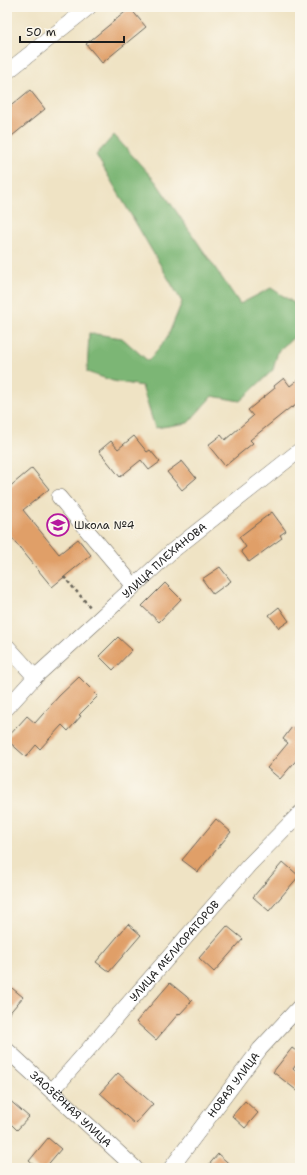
<svg xmlns="http://www.w3.org/2000/svg" width="307" height="1175" viewBox="0 0 307 1175" font-family="'Shantell Sans',sans-serif">
<style>
.forest{fill:#7cb674;stroke:#4c6948}
.building{fill:#e09f67}
.lines{fill:none;stroke-linecap:round;stroke-linejoin:round}
.minor-casing{stroke:#666257;stroke-width:16}
.path{stroke:#666257;stroke-width:2.5;stroke-dasharray:3 3;stroke-linecap:butt}
.minor{stroke:#fff;stroke-width:15}
.labels{text-anchor:middle;dominant-baseline:central;stroke-width:3;stroke-linejoin:round;paint-order:stroke}
.poi-label{font-size:11px;fill:#1c1c1c;stroke:#fbf7ec;text-anchor:start}
.street-label{font-size:11px;fill:#1c1c1c;stroke:#fbf7ec}
</style>
<rect width="100%" height="100%" fill="#fbf7ec"/>
<filter id="ink" filterUnits="userSpaceOnUse"><feTurbulence type="fractalNoise" baseFrequency=".025" numOctaves="2"/><feDisplacementMap in="SourceGraphic" scale="8" xChannelSelector="R" yChannelSelector="G"/><feConvolveMatrix kernelMatrix="1 2 1 2 8 2 1 2 1" color-interpolation-filters="sRGB"/></filter>
<filter id="wash" filterUnits="userSpaceOnUse"><feTurbulence type="fractalNoise" baseFrequency=".012" numOctaves="4" result="noise"/><feDisplacementMap in="SourceGraphic" scale="16" xChannelSelector="R" yChannelSelector="G"/><feGaussianBlur stdDeviation="0.9" result="paint"/><feColorMatrix in="noise" values="0 0 0 0 0 0 0 0 0 0 0 0 0 0 0 0 0 1.4 0 .05"/><feComposite in="paint" operator="in"/></filter>
<g filter="url(#wash)">
<rect width="100%" height="100%" fill="#efe3c4"/>
<!-- forest -->
<polygon class="forest" points="114,135 156,182 240,304 271,288 294,303 300,320 300,332 278,351 273,370 240,401 212,396 188,423 155,428 142,386 113,381 87,372 89,333 122,338 148,361 167,338 182,302 96,155"/>
<g id="blocks">
<!-- building -->
<g class="building">
<polygon points="130,8 146,27 102,63 86,44"/>
<polygon points="30,90 45,109 7,140 7,109"/>
<polygon points="284,378 290,386 300,378 300,402 292,408 291,407 250,440 253,443 225,466 208,445 221,435 225,440 253,416 248,410 275,388 274,386"/>
<polygon points="134,436 147,452 150,450 160,462 149,470 141,460 120,477 99,451 111,441 118,449"/>
<polygon points="182,461 196,478 182,490 167,472"/>
<polygon points="32,468 49,489 23,510 59,554 78,539 91,555 52,587 7,532 7,489"/>
<polygon points="272,512 286,531 280,535 282,538 249,562 241,551 246,547 239,537"/>
<polygon points="220,567 231,581 213,594 202,579"/>
<polygon points="165,583 181,599 159,622 142,606"/>
<polygon points="279,607 289,621 279,628 269,615"/>
<polygon points="118,637 132,650 113,670 99,656"/>
<polygon points="79,677 98,696 79,715 81,716 68,731 62,725 40,749 36,745 26,757 7,740 7,738 27,716 35,723 59,696"/>
<polygon points="292,727 298,732 300,729 300,756 280,779 267,768 288,743 283,739"/>
<polygon points="216,819 231,832 198,872 182,860"/>
<polygon points="283,862 299,876 269,911 253,897"/>
<polygon points="128,924 141,935 109,972 96,962"/>
<polygon points="227,926 243,939 214,972 199,958"/>
<polygon points="170,983 192,1001 180,1014 179,1013 156,1040 136,1022"/>
<polygon points="7,984 23,997 7,1016"/>
<polygon points="292,1048 300,1054 300,1060 293,1069 300,1075 300,1093 273,1072"/>
<polygon points="118,1073 153,1104 135,1124 100,1093"/>
<polygon points="7,1098 29,1117 17,1130 7,1120"/>
<polygon points="245,1101 258,1113 245,1128 232,1116"/>
<polygon points="48,1138 61,1149 45,1168 37,1168 29,1161"/>
<polygon points="218,1154 234,1168 206,1168"/>
</g>
</g>
</g>
<g filter="url(#ink)">
<use href="#blocks" fill-opacity="0" stroke="#666257" stroke-width="1"/>
<g class="lines">
<!-- minor casing -->
<g class="minor-casing">
<g id="minor">
<polyline points="7,72 89,7"/>
<polyline points="59,497 134,586"/>
<polyline points="7,646 35,677"/>
<path id="s1" d="M 7,708 L 35,677 L 100,618 L 171,552 L 300,450"/>
<path id="s2" d="M 7,1050 L 135,1168"/>
<path id="s3" d="M 52,1091 L 249,865 L 300,813"/>
<path id="s4" d="M 171,1168 L 260,1049 L 300,1006"/>
</g>
</g>
<!-- path -->
<polyline class="path" points="64,577 91,608"/>
<!-- minor -->
<use href="#minor" class="minor"/>
</g>
</g>
<!-- icons -->
<defs>
<g id="school-ring" transform="scale(1.15)"><circle r="9.5" fill="#fbf7ec" stroke="#b5179e" stroke-width="1.5"/><path d="M0-5L7-2L0 1L-7-2ZM-4 1L0 2.5L4 1V4Q0 6-4 4Z" fill="#b5179e"/></g>
</defs>
<g fill-rule="evenodd">
<use href="#school-ring" x="58" y="525"/>
</g>
<g class="labels">
<!-- poi labels -->
<g class="poi-label">
<text x="74" y="525">Школа №4</text>
</g>
<!-- street labels -->
<g class="street-label">
<text stroke="none"><textPath href="#s1" startOffset="216">УЛИЦА ПЛЕХАНОВА</textPath></text>
<text stroke="none"><textPath href="#s3" startOffset="186">УЛИЦА МЕЛИОРАТОРОВ</textPath></text>
<text stroke="none"><textPath href="#s4" startOffset="104">НОВАЯ УЛИЦА</textPath></text>
<text stroke="none"><textPath href="#s2" startOffset="87">ЗАОЗЁРНАЯ УЛИЦА</textPath></text>
</g>
</g>
<!-- margin -->
<rect width="307" height="1175" fill="none" stroke="#fbf7ec" stroke-width="24"/>
<!-- scale -->
<path d="M20 36v6h104v-6" fill="none" stroke="#1c1c1c" stroke-width="2"/>
<text x="26" y="36" font-size="12" fill="#1c1c1c" stroke="#fbf7ec" stroke-width="3" paint-order="stroke">50 m</text>
</svg>
